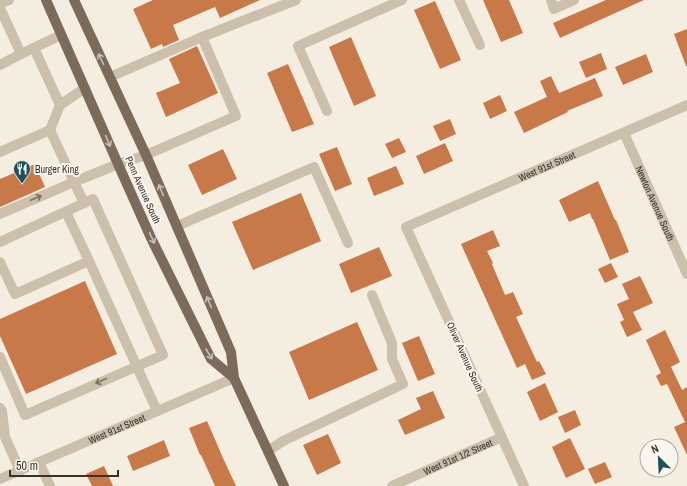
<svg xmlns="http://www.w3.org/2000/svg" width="687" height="486" viewBox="0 0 687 486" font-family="'Archivo Narrow',sans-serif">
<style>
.building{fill:#c7794a}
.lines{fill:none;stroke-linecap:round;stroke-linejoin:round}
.minor{stroke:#ccbfab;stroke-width:10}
.major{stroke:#7c6b5b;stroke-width:10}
.oneway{stroke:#c8beb3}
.oneway2{stroke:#7c7164}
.labels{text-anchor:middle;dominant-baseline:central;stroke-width:4;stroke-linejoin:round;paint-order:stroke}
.street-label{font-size:10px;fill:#3a312a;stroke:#fbf6ed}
.poi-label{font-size:10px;fill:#3a312a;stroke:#fbf6ed;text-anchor:start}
</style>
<rect width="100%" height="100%" fill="#f4ede0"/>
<!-- building -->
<g class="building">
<polygon points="153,0 260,0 220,18 215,7 173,25 179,40 163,47 162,44 151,49 133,9"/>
<polygon points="483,0 509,0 523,33 501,42"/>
<polygon points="606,0 644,0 560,38 553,23"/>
<polygon points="435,1 461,60 440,69 414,10"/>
<polygon points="687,29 687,66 686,66 674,34"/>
<polygon points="351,37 376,96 354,106 329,47"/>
<polygon points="197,46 218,93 166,117 156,93 180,83 169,59"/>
<polygon points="601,53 607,69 586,78 579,62"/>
<polygon points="646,54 653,72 623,85 615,67"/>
<polygon points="288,64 314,124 292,132 267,73"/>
<polygon points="551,76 559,93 595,78 603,96 567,111 568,112 524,133 514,112 547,97 540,81"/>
<polygon points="500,95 507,111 490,119 483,103"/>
<polygon points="450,119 456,134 440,141 433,126"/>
<polygon points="399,138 406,152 392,158 385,144"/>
<polygon points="445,143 453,161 424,174 416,156"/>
<polygon points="337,147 352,184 335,191 319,154"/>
<polygon points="223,149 237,179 202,195 188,165"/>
<polygon points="35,164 45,187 0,207 0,179"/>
<polygon points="396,166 404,184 374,196 367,178"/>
<polygon points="598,181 615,220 616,220 629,252 610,260 593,219 592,219 590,213 569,222 559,200"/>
<polygon points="301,193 321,241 253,270 232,222"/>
<polygon points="493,230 500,246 487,251 493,263 492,264 505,295 513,292 523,314 516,317 537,362 539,361 546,374 532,380 525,364 517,368 461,244"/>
<polygon points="379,247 392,276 351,293 339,264"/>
<polygon points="611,263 618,277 605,283 598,269"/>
<polygon points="640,276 653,303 633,312 642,330 627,337 620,322 624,320 617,304 629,299 622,284"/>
<polygon points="85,281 117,354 26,394 0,336 0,319"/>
<polygon points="357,322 378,370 309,400 289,352"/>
<polygon points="665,330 680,362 671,367 682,390 687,387 687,455 674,427 685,422 667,384 661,386 656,376 661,373 646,340"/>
<polygon points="419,336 435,374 418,381 402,343"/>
<polygon points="545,383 558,412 540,421 527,392"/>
<polygon points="433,391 445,418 405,435 398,420 421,409 416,398"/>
<polygon points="575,410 581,425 565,433 558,417"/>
<polygon points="207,421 223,458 236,486 215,486 201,455 200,455 189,428"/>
<polygon points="328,434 341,463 317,475 303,445"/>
<polygon points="570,438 585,469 566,478 552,447"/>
<polygon points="164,440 170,456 133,471 127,456"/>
<polygon points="605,462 612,477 595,484 588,469"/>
<polygon points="104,466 113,486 92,486 86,474"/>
</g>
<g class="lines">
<!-- minor -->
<g class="minor">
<polyline points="459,0 480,45"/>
<polyline points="551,0 554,9 574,0"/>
<polyline points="0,4 9,0"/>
<polyline points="0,8 21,54 61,35"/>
<polyline points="202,37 296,0"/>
<polyline points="34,48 60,105"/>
<polyline points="0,65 21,54"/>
<polyline points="327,111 298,46 402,0"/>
<polyline points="50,130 60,105 85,88"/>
<path id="s1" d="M 624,133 L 687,274"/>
<polyline points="0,152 50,130 74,182 118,164 146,155 236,116 202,37 110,77"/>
<polyline points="66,212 89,261"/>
<polyline points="0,214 74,182 84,203"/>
<polyline points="177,226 314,167 348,243"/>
<polyline points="0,242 93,199 163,355 25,415 0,357"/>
<polyline points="0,262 15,294 89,261 157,411"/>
<polyline points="0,408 2,411 5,437 20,471"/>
<polyline points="268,451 283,441 403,384 392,359 392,343 372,295"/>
<polyline points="39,462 50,486"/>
<path id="s2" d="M 0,479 L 234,378"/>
<path id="s3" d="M 392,486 L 502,437"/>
<path id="s4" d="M 524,486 L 406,227 L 687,105"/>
</g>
<!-- major -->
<g class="major">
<polyline points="46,0 118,164 151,238 211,359 234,378"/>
<polyline points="74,0 146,155 231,352 234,378 284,486"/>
</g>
</g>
<!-- one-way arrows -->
<defs><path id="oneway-shaft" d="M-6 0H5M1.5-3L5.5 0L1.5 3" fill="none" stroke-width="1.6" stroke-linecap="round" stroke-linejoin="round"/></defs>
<g class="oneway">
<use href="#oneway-shaft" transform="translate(101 59) rotate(-115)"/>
<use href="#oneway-shaft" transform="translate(108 141) rotate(67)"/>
<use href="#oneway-shaft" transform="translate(161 190) rotate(-113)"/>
<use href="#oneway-shaft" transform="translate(152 238) rotate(65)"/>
<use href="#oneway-shaft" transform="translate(209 302) rotate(-113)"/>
<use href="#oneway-shaft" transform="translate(209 354) rotate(59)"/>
</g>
<g class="oneway2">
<use href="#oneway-shaft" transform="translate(36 198) rotate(-23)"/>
<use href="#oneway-shaft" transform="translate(101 381) rotate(156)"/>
</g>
<!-- icons -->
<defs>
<g id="restaurant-pin" transform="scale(0.9)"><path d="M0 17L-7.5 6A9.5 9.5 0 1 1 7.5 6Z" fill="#1f515d" stroke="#fbf6ed"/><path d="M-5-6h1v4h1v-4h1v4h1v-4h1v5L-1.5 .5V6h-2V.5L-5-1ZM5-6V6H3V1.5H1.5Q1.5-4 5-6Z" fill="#fff"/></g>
</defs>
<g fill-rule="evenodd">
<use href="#restaurant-pin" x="22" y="169"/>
</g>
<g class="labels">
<!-- street labels -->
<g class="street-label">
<text stroke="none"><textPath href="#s4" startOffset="438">West 91st Street</textPath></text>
<text transform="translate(143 190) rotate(66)">Penn Avenue South</text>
<text stroke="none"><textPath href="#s1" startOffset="77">Newton Avenue South</textPath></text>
<text transform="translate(465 357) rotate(66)">Oliver Avenue South</text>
<text stroke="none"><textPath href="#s2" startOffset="127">West 91st Street</textPath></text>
<text stroke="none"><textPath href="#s3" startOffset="72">West 91st 1/2 Street</textPath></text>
</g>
<!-- poi labels -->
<g class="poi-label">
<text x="35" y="169">Burger King</text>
</g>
</g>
<!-- north arrow -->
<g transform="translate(659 458) rotate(336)"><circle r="19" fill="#fbf6ed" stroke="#aea79f"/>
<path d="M0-3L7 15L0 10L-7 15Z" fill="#1f515d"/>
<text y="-6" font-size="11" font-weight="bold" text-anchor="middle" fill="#3a312a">N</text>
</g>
<!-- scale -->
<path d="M10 470v6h108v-6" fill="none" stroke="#3a312a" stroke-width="2"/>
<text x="16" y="470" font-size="12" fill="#3a312a" stroke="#fbf6ed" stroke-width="3" paint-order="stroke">50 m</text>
</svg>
